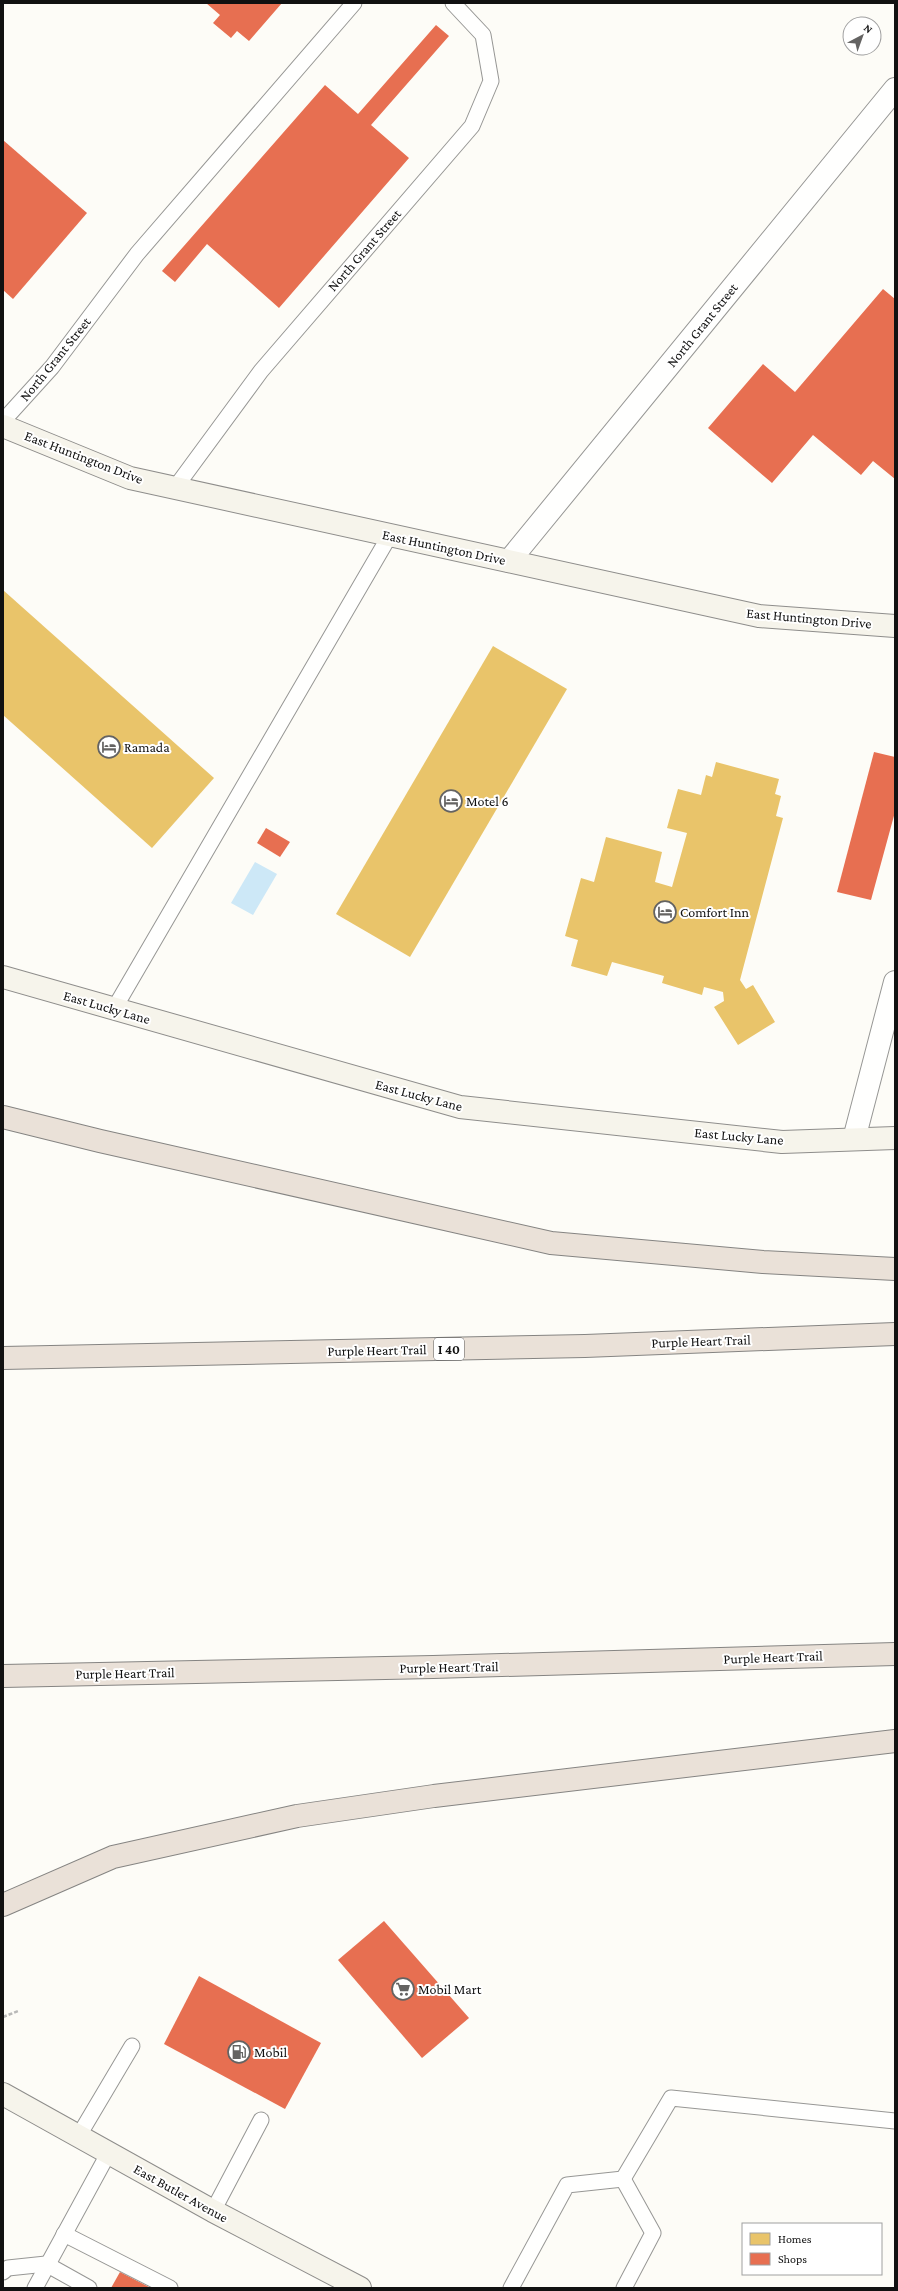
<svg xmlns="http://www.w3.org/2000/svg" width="898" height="2291" viewBox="0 0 898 2291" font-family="'Crimson Pro',serif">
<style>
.water{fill:#cde8f7}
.homes{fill:#e9c46a}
.shops{fill:#e76f51}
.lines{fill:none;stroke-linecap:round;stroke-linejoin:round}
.lane-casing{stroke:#979795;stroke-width:17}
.street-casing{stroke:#979795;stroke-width:24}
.secondary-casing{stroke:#8e8d8b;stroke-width:24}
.highway-casing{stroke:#858482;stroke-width:24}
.path{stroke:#b9b9b8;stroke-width:2.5;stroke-dasharray:4 2;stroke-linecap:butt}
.lane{stroke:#fffffe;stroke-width:15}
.street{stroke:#fffffe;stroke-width:22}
.secondary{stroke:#f6f4eb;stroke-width:22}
.highway{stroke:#eae1d8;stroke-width:22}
.labels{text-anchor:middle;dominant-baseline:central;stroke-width:4;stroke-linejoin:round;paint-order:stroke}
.shield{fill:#fff;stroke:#585858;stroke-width:1}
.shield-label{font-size:13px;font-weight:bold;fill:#111}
.street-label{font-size:14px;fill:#111;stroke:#fff}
.poi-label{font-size:14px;fill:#111;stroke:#fff;text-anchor:start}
</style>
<rect width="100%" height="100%" fill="#fdfcf7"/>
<!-- water -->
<polygon class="water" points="255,862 277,874 253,915 231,903"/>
<!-- homes -->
<g class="homes">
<polygon points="3,590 214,778 152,848 3,715"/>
<polygon points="493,646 567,689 410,957 336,914"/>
<polygon points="716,762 779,779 775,794 781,796 776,816 783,818 740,980 746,989 753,985 775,1022 738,1045 714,1007 724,1001 723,992 704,987 702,995 662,983 664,976 612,962 607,976 571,966 578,940 565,936 581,878 594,882 606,837 662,852 655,882 672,887 687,833 667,828 678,789 701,795 706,775 712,777"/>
</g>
<!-- shops -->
<g class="shops">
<polygon points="206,3 282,3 249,41 237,31 231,38 213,23 220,15"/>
<polygon points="436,25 449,36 371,125 409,158 279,308 207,244 175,282 162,271 325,85 358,114"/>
<polygon points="3,140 87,213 13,299 3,290"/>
<polygon points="883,289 895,299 895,479 873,461 861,475 813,435 772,483 708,428 763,364 795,392"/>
<polygon points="874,752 895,757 895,812 871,900 837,892"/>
<polygon points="266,828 290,842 280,857 257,843"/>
<polygon points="384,1921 469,2018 422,2058 338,1960"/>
<polygon points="199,1976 321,2043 285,2109 164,2044"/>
<polygon points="120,2272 151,2288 111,2288"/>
</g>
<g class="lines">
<!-- lane casing -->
<g class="lane-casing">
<g id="lane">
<polyline points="3,421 52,367 137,254 354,3"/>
<polyline points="175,488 261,371 472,126 491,81 483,35 453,3"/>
<polyline points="114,1009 390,535"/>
<polyline points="78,2137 132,2046"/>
<polyline points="623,2179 671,2098 895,2121"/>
<polyline points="623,2179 653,2233 624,2288"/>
<polyline points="213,2211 261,2120"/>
<polyline points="64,2234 170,2288"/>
<polyline points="3,2272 8,2268 46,2264 89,2288"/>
<polyline points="35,2288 108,2154"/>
<polyline points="511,2288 567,2185 623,2179"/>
</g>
</g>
<!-- street casing -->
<g class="street-casing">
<g id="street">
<polyline points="509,561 895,89"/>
<polyline points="854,1139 895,982"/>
</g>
</g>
<!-- secondary casing -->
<g class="secondary-casing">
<g id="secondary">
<polyline points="3,426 130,478 759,616 895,626"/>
<polyline points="3,977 460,1107 782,1142 895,1138"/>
<polyline points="3,2094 213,2211 360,2288"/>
</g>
</g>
<!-- highway casing -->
<g class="highway-casing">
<g id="highway">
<polyline points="3,1117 100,1141 551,1243 763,1262 895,1269"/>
<polyline points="3,1358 585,1346 895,1334"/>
<polyline points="3,1676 433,1667 895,1654"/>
<polyline points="3,1905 113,1857 297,1816 434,1796 895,1741"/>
</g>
</g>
<!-- path -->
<polyline class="path" points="3,2017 18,2011"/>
<!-- lane -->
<use href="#lane" class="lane"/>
<!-- street -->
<use href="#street" class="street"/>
<!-- secondary -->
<use href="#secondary" class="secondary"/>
<!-- highway -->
<use href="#highway" class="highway"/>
</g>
<!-- icons -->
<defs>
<g id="hotel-ring" transform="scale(1.15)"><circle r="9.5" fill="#fff" stroke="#646362" stroke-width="1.5"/><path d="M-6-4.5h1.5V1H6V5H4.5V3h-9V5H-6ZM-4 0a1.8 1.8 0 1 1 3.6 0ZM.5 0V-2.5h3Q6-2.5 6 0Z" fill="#646362"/></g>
<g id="supermarket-ring" transform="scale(1.15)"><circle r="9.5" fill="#fff" stroke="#646362" stroke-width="1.5"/><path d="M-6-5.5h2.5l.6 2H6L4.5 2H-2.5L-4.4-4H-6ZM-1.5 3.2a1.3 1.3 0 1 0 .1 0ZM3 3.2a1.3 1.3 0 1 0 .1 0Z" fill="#646362"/></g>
<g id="fuel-ring" transform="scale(1.15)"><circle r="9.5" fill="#fff" stroke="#646362" stroke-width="1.5"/><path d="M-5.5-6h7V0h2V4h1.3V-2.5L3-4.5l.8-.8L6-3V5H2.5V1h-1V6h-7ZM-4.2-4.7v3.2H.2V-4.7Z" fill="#646362"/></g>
</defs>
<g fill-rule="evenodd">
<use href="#hotel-ring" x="109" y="747"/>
<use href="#hotel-ring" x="451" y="801"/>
<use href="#hotel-ring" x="665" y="912"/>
<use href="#supermarket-ring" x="403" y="1989"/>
<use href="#fuel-ring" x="239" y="2052"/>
</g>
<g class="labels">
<!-- shield labels -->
<rect class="shield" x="434" y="1338" width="30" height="22" rx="3"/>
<g class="shield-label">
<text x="449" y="1349">I 40</text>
</g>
<!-- street labels -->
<g class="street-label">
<text transform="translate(364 250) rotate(-49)">North Grant Street</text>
<text transform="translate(702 325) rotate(-51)">North Grant Street</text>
<text transform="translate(55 359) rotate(-51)">North Grant Street</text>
<text transform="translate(84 457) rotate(21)">East Huntington Drive</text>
<text transform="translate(444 547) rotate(12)">East Huntington Drive</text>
<text transform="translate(809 618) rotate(5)">East Huntington Drive</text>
<text transform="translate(107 1007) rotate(16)">East Lucky Lane</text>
<text transform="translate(419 1095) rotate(15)">East Lucky Lane</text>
<text transform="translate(739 1136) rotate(5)">East Lucky Lane</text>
<text transform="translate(701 1341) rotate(-2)">Purple Heart Trail</text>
<text transform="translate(377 1350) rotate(-1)">Purple Heart Trail</text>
<text transform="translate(773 1657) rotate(-2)">Purple Heart Trail</text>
<text transform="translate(449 1667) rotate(-1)">Purple Heart Trail</text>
<text transform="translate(125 1673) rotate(-1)">Purple Heart Trail</text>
<text transform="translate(181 2193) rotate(29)">East Butler Avenue</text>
</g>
<!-- poi labels -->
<g class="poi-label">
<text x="124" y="747">Ramada</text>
<text x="466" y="801">Motel 6</text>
<text x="680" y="912">Comfort Inn</text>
<text x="418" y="1989">Mobil Mart</text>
<text x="254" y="2052">Mobil</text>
</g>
</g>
<!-- border -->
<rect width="898" height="2291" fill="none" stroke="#111111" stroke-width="8"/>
<!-- legend -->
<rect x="742" y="2223" width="140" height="52" fill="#ffffff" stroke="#a0a0a0"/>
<rect x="750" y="2233" width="20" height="12" fill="#e9c46a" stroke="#a0a0a0"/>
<text x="778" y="2243" font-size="12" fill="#111111">Homes</text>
<rect x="750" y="2253" width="20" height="12" fill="#e76f51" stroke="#a0a0a0"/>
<text x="778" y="2263" font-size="12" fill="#111111">Shops</text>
<!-- north arrow -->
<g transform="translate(862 36) rotate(41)"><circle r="19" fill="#ffffff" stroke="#a0a0a0"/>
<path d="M0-3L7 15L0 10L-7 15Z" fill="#646362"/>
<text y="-6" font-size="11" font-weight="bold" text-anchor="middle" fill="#111111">N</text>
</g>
</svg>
